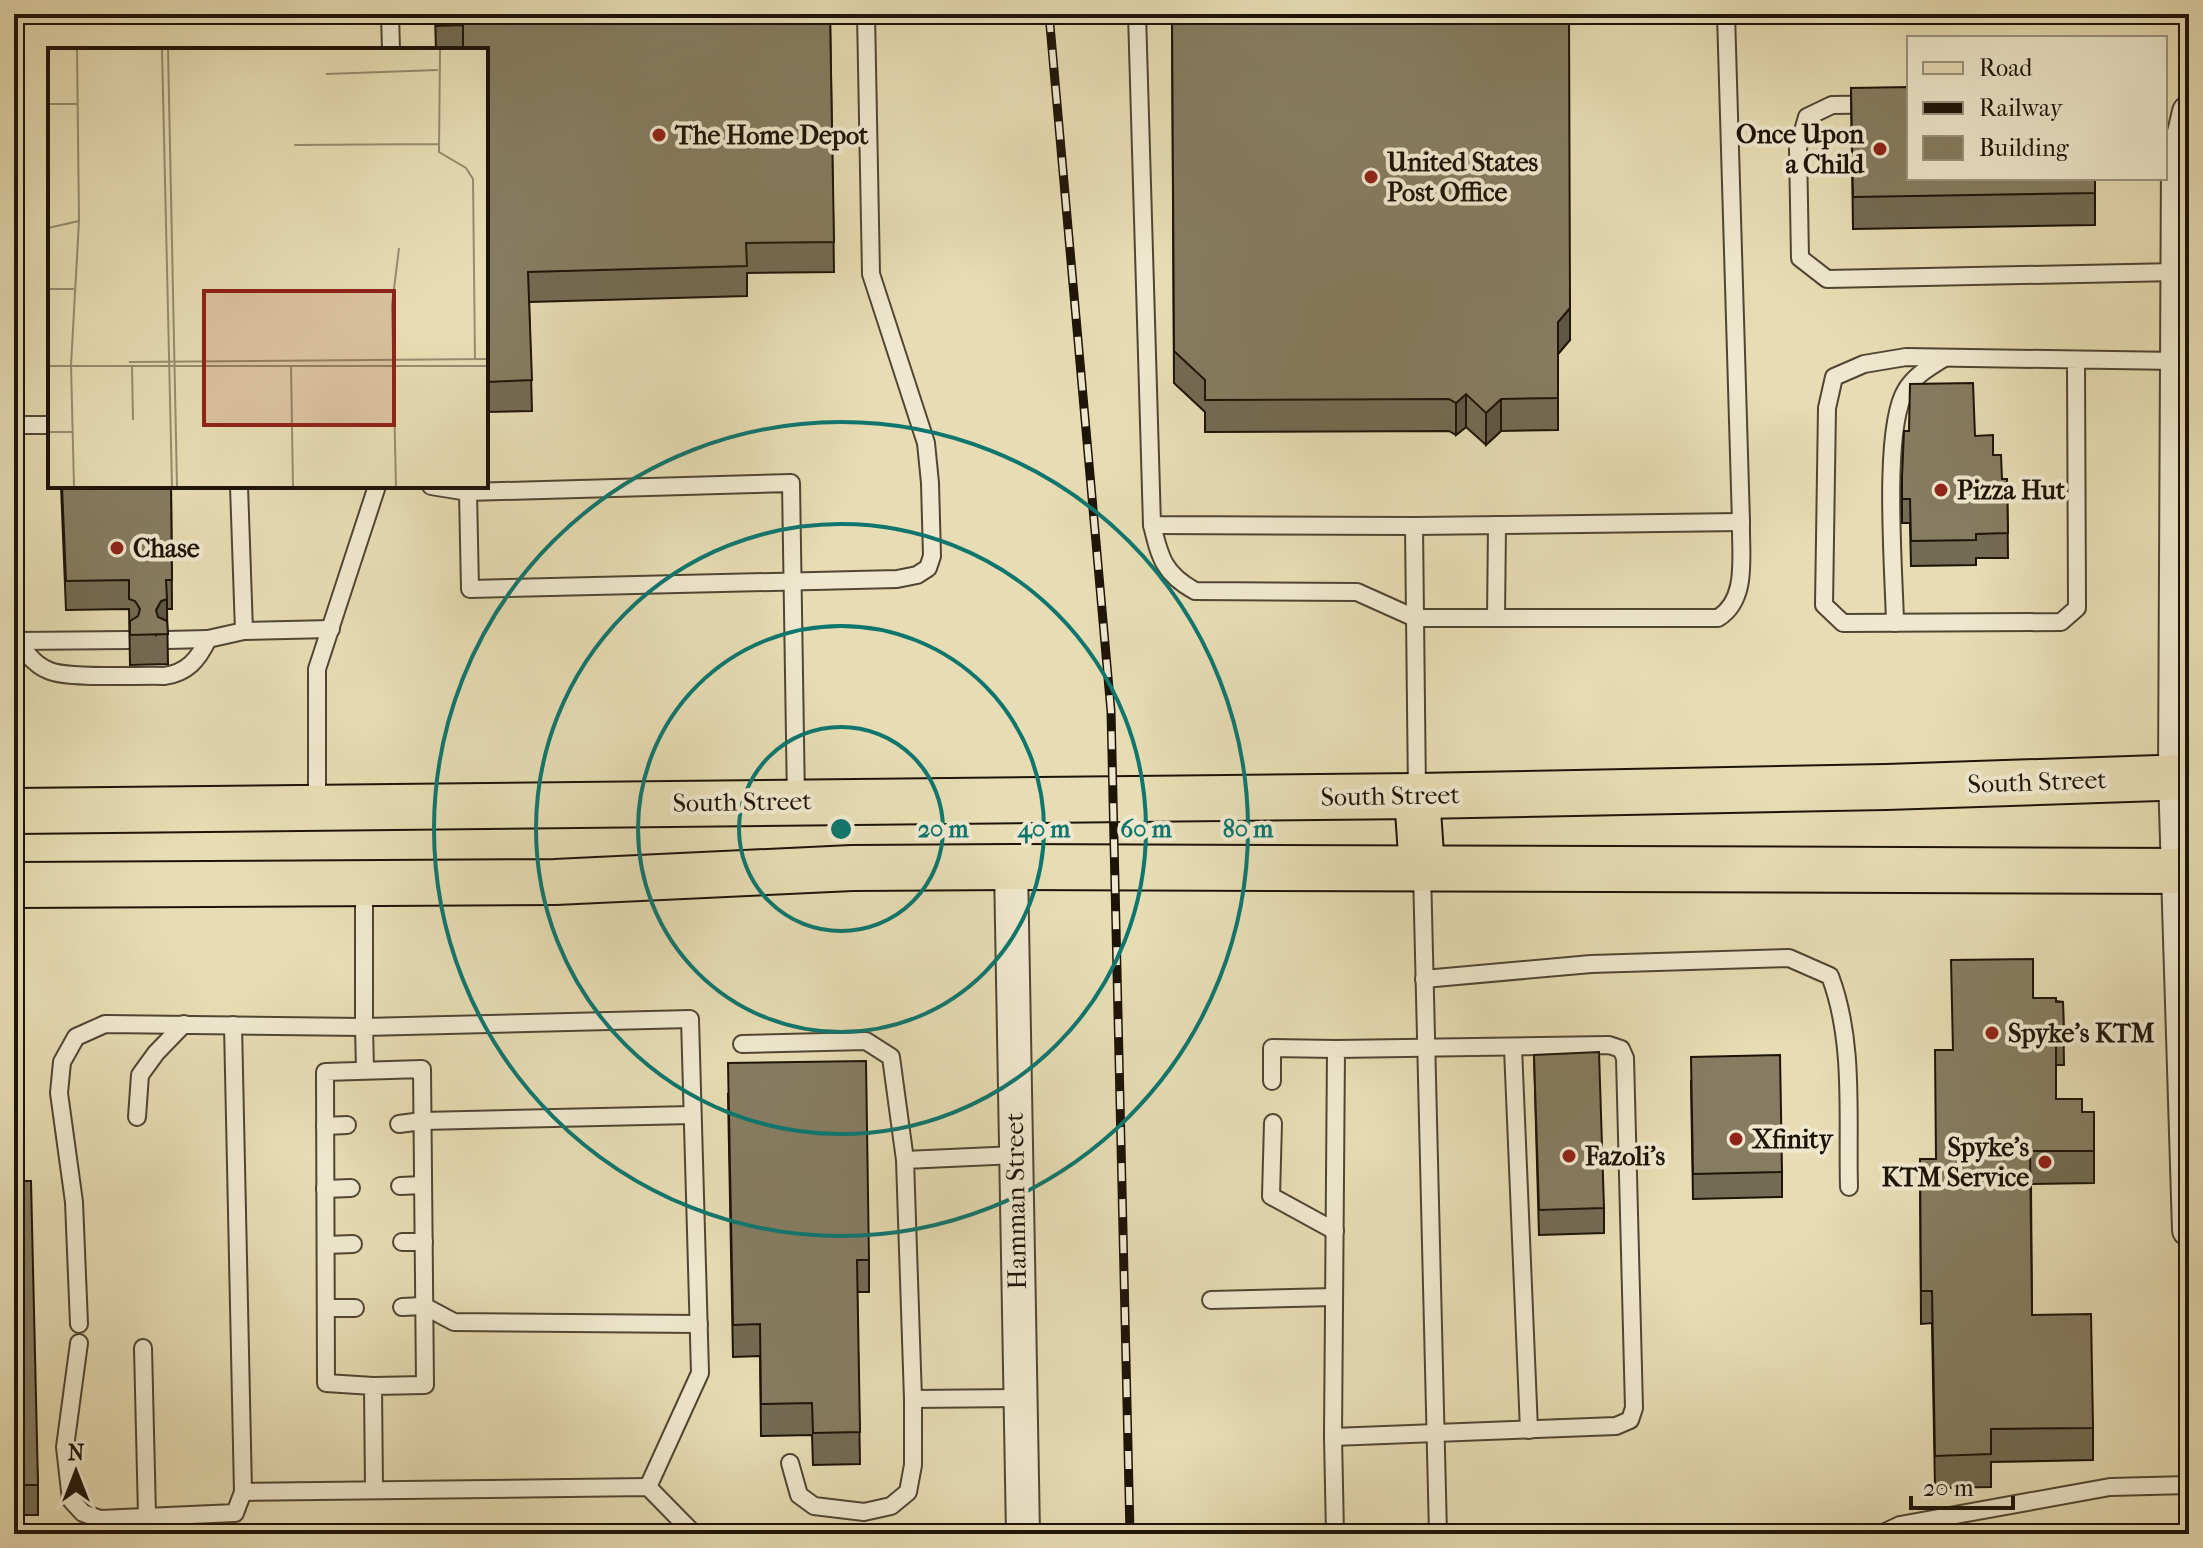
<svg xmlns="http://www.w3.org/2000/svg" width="2203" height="1548" viewBox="0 0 2203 1548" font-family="'IM FELL French Canon',serif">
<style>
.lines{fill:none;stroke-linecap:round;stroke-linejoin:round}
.service-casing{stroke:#504633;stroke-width:20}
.minor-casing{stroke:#504633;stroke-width:36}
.primary-casing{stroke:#1d1408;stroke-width:48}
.service{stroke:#efe8ce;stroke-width:16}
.minor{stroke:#efe8ce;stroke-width:32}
.primary{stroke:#e7dcb3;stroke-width:44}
.rail-casing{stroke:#1d1408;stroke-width:9}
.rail{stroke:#efe8ce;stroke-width:6;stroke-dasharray:18;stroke-linecap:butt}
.wall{fill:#736b53;stroke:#1d1408;stroke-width:2}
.shaded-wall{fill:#5e5744;stroke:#1d1408;stroke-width:2}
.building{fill:#867c61;stroke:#1d1408;stroke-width:2}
.ring{fill:none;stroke:#0f766e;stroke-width:4}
.poi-dot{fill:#8f2418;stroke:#efe8ce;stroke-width:3}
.labels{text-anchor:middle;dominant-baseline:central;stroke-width:8;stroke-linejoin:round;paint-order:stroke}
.poi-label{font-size:26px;font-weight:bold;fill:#1d1408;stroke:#efe8ce;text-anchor:start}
.street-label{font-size:26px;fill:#1d1408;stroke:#efe8ce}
.inset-road{fill:none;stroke:#968c6f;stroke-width:2}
.view{fill:#8f2418;fill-opacity:0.15;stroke:#8f2418;stroke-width:4}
.inset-edge{fill:none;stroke:#1d1408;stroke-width:4}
.centre{fill:#0f766e;stroke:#efe8ce;stroke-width:4}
.ring-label{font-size:24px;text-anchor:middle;font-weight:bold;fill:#0f766e;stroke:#efe8ce;stroke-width:8;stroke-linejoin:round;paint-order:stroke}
</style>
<rect width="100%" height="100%" fill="#e7dcb3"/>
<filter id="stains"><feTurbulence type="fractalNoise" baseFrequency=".0025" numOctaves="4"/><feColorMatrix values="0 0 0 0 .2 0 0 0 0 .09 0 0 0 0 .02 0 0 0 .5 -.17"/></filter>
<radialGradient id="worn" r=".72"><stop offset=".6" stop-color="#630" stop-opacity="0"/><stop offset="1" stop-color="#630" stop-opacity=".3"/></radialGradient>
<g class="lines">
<!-- service casing -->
<g class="service-casing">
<g id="service">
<polyline points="390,14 391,50"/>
<polyline points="1137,14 1152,525 1414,526"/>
<polyline points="1909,104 1832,105 1807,117 1798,148 1800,258 1827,279 2177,272"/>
<polyline points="2076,360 2077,608 2061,622 1843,623 1824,605 1827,408 1834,377 1864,364 1906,357 2177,361"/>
<polyline points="14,425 50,425"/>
<polyline points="239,486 244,631"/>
<polyline points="431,486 468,492 470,589 897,579 917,575 928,568 932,556 930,483 926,443 871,274 866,14"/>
<polyline points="468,492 791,483 796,801"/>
<path d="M 1152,525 C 1160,558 1164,574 1195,591 L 1357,592 L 1415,618 L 1718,618 C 1749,599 1740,554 1741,522 L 1726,14"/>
<polyline points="1496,618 1497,525"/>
<path d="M 1895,623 C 1894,572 1882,428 1906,390 C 1915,375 1930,367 1944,358"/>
<path d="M 14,629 C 19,646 33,665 50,671 C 69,679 140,675 164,676 C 187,673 198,660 208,639 L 244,631 L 331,629"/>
<polyline points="167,640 208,639"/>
<polyline points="17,641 129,640"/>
<polyline points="1417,794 1414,526 1741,522"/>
<polyline points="317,805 317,669 377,486"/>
<polyline points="1422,871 1438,1534"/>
<path d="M 1424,979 L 1591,964 L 1789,958 L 1830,976 C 1855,1042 1847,1118 1849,1187"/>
<polyline points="742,1044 866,1041 891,1057 905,1160"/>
<polygon points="1609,1045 1621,1049 1625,1058 1634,1408 1630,1420 1616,1426 1333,1437 1336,1049"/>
<polyline points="1513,1048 1529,1430"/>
<polyline points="365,1069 364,1027 690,1019 700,1373 648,1487"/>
<polyline points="1272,1081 1272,1048 1336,1049"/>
<polyline points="137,1117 140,1075 156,1053 184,1024"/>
<polyline points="1273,1123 1271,1196 1335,1231"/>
<polyline points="399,1124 422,1121 692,1115"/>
<polyline points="325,1126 347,1125"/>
<polyline points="1016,1155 905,1160 913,1399 1019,1398"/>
<polyline points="400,1186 423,1185"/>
<polyline points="325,1189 351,1188"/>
<polyline points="402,1242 424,1242"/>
<polyline points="326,1245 353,1244"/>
<polyline points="1211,1300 1334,1297"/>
<polyline points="402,1307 424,1306 454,1322 699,1324"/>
<polyline points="326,1308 355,1308"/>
<polyline points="79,1324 74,1202 59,1093 62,1062 76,1037 105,1024 364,1027 364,884"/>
<polyline points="79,1343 65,1447 71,1500 83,1513 100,1519 235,1513 243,1492 233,1025"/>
<polyline points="143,1348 147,1516"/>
<polyline points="373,1386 326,1383 325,1072 422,1069 425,1385 373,1386 374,1490"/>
<polyline points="1333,1437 1335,1534"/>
<polyline points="790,1463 799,1495 814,1506 864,1512 891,1506 908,1492 913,1465 913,1399"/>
<polyline points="243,1492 648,1487 694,1534"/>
<polyline points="1881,1534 1900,1525 2110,1487 2189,1485"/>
</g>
</g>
<!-- minor casing -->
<g class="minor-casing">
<g id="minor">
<polyline points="2189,112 2178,158 2175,776 2189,1230"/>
<polyline points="1011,867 1023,1534"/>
</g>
</g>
<!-- primary casing -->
<g class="primary-casing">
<g id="primary">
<polyline points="1417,796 1422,869"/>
<polyline points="14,811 1417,796 1886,787 2189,777"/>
<polyline points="14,885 555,882 852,868 1011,867 2189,871"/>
</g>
</g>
<!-- service -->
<use href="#service" class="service"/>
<!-- minor -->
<use href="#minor" class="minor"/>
<!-- primary -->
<use href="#primary" class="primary"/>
<!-- rail casing -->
<g class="rail-casing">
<polyline id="rail" points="1049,14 1111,711 1130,1534"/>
</g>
<!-- rail -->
<use href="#rail" class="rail"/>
</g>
<!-- wall -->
<g class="wall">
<polygon points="435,14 830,14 834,272 747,273 747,296 529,302 532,411 486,412 486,50 436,50"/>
<polygon points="1172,14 1570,340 1558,354 1558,430 1501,431 1486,445 1466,427 1456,435 1449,431 1205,432 1205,412 1174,383"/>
<polygon points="1851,88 2095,178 2095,225 1853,229"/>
<polygon points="1993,455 2002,479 2007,479 2008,558 1976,558 1976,565 1911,566 1910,523 1902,523 1902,477"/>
<polygon points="61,486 171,486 172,609 167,609 168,664 130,665 129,609 66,610"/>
<polygon points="14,980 38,1485 38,1515 14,1515"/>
<polygon points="2033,998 2063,1002 2064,1065 2056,1065 2056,1099 2082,1112 2094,1112 2094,1183 2031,1184 2032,1315 2093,1428 2093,1460 1991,1462 1991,1487 1935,1488 1932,1323 1921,1324 1920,1159 1936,1159"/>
<polygon points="1534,1055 1604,1208 1604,1233 1539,1235"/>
<polygon points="1691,1082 1782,1172 1782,1197 1693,1199"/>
<polygon points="728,1095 869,1260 869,1292 857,1292 860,1464 813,1465 812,1435 761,1436 760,1356 733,1357"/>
</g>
<!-- shaded-wall -->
<g class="shaded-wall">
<polygon points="1570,308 1570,340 1558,354 1558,322"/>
<polygon points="1466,394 1466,427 1456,435 1456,403"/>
<polygon points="1501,399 1501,431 1486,445 1486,413"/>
<polygon points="167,599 167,629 156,635 156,610 161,601"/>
</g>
<!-- building -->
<g class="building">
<polygon points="435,14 830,14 834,242 746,243 747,266 528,272 532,380 486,382 486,50 463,50 463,25 436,26"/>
<polygon points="1172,14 1569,14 1570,308 1558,322 1558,398 1501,399 1486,413 1466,394 1456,403 1449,399 1205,400 1205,380 1174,351"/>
<polygon points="1909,87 1909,178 2095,178 2095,193 1853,197 1851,88"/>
<polygon points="1973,383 1975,436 1993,435 1993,455 2001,455 2002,479 2007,479 2008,533 1976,534 1976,540 1911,541 1910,499 1902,499 1902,477 1904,431 1909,431 1910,384"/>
<polygon points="62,486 171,486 172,580 166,580 167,599 161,601 156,610 158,617 167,621 168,634 130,635 130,621 138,616 140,609 135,601 129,599 129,580 66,581"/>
<polygon points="2033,959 2033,998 2056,998 2056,1002 2063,1002 2064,1033 2056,1033 2056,1099 2082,1099 2082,1112 2094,1112 2094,1151 2030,1151 2032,1315 2091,1314 2093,1428 1991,1429 1991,1454 1935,1456 1932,1291 1921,1291 1920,1159 1936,1159 1935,1050 1953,1050 1951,960"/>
<polygon points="14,980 20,980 24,1181 31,1181 38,1485 14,1485"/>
<polygon points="1599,1052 1604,1208 1539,1210 1534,1055"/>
<polygon points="1780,1055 1782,1172 1693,1174 1691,1057"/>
<polygon points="866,1061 869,1260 857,1260 860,1432 813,1433 812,1403 761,1404 760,1324 733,1325 728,1063"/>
</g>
<!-- distance rings -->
<g class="ring">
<circle cx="841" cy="829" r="102"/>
<circle cx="841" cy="829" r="203"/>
<circle cx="841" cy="829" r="305"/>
<circle cx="841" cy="829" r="407"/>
</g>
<!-- markers -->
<g class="poi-dot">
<circle cx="659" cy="135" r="8"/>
<circle cx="1880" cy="149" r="8"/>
<circle cx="1371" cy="177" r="8"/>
<circle cx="1941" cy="490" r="8"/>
<circle cx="117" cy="548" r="8"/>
<circle cx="1992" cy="1033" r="8"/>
<circle cx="1736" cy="1139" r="8"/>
<circle cx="1569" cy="1156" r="8"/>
<circle cx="2045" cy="1162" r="8"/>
</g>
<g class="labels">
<!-- poi labels -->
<g class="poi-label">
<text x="1864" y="134" text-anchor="end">Once Upon<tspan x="1864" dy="30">a Child</tspan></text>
<text x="675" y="135">The Home Depot</text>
<text x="1387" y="162">United States<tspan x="1387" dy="30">Post Office</tspan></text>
<text x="1957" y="490">Pizza Hut</text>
<text x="133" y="548">Chase</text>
<text x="2008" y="1033">Spyke's KTM</text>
<text x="1752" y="1139">Xfinity</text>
<text x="2029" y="1147" text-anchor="end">Spyke's<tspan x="2029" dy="30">KTM Service</tspan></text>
<text x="1585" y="1156">Fazoli's</text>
</g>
<!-- street labels -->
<g class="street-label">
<text transform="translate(2037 782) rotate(-2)">South Street</text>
<text transform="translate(1390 796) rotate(-1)">South Street</text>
<text transform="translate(742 802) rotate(-1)">South Street</text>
<text transform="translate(1016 1201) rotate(-91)">Hamman Street</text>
</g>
</g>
<!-- overview -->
<g transform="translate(48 48)">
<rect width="440" height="440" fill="#e7dcb3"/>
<path class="inset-road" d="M 114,1 L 124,439M 120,1 L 129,439M 392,1 L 391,104 L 418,120 L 425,131 L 427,311M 278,26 L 390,22M 0,56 L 30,56M 246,97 L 391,96M 0,180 L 31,173M 0,241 L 26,241M 81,314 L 440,311M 23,317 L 26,439M 23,317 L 31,173 L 29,1M 0,318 L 440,318M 84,318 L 85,372M 243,318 L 245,439M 0,384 L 25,384M 348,439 L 344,257 L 351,200"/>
<path class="view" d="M 156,243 L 346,243 L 346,377 L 156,377 Z"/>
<rect width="440" height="440" class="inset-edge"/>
</g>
<circle cx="841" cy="829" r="12" class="centre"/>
<g class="ring-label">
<text x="943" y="837">20 m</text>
<text x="1044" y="837">40 m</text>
<text x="1146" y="837">60 m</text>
<text x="1248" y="837">80 m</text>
</g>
<!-- margin -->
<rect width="2203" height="1548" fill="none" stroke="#e7dcb3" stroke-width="48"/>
<rect x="16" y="16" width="2171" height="1516" fill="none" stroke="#1d1408" stroke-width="4"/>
<rect x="24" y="24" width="2155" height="1500" fill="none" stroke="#1d1408" stroke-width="2"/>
<!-- legend -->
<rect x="1907" y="36" width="260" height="144" fill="#efe8ce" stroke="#9b937f" stroke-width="2"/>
<rect x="1923" y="62" width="40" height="12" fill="#e7dcb3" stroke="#9b937f" stroke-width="2"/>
<text x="1979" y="76" font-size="24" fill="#1d1408">Road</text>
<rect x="1923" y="102" width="40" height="12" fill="#1d1408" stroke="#9b937f" stroke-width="2"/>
<text x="1979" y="116" font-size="24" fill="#1d1408">Railway</text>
<rect x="1923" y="136" width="40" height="24" fill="#867c61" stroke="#9b937f" stroke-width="2"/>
<text x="1979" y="156" font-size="24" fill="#1d1408">Building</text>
<!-- north arrow -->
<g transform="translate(76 1472)" stroke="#efe8ce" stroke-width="6" paint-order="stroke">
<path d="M0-6L14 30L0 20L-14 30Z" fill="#1d1408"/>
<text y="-12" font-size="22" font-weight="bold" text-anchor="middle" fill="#1d1408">N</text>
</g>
<!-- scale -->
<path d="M1911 1496v12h102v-12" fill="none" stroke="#1d1408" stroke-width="4"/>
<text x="1923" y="1496" font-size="24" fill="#1d1408" stroke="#efe8ce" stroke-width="6" paint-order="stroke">20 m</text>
<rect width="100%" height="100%" filter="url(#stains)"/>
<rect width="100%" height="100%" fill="url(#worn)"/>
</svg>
